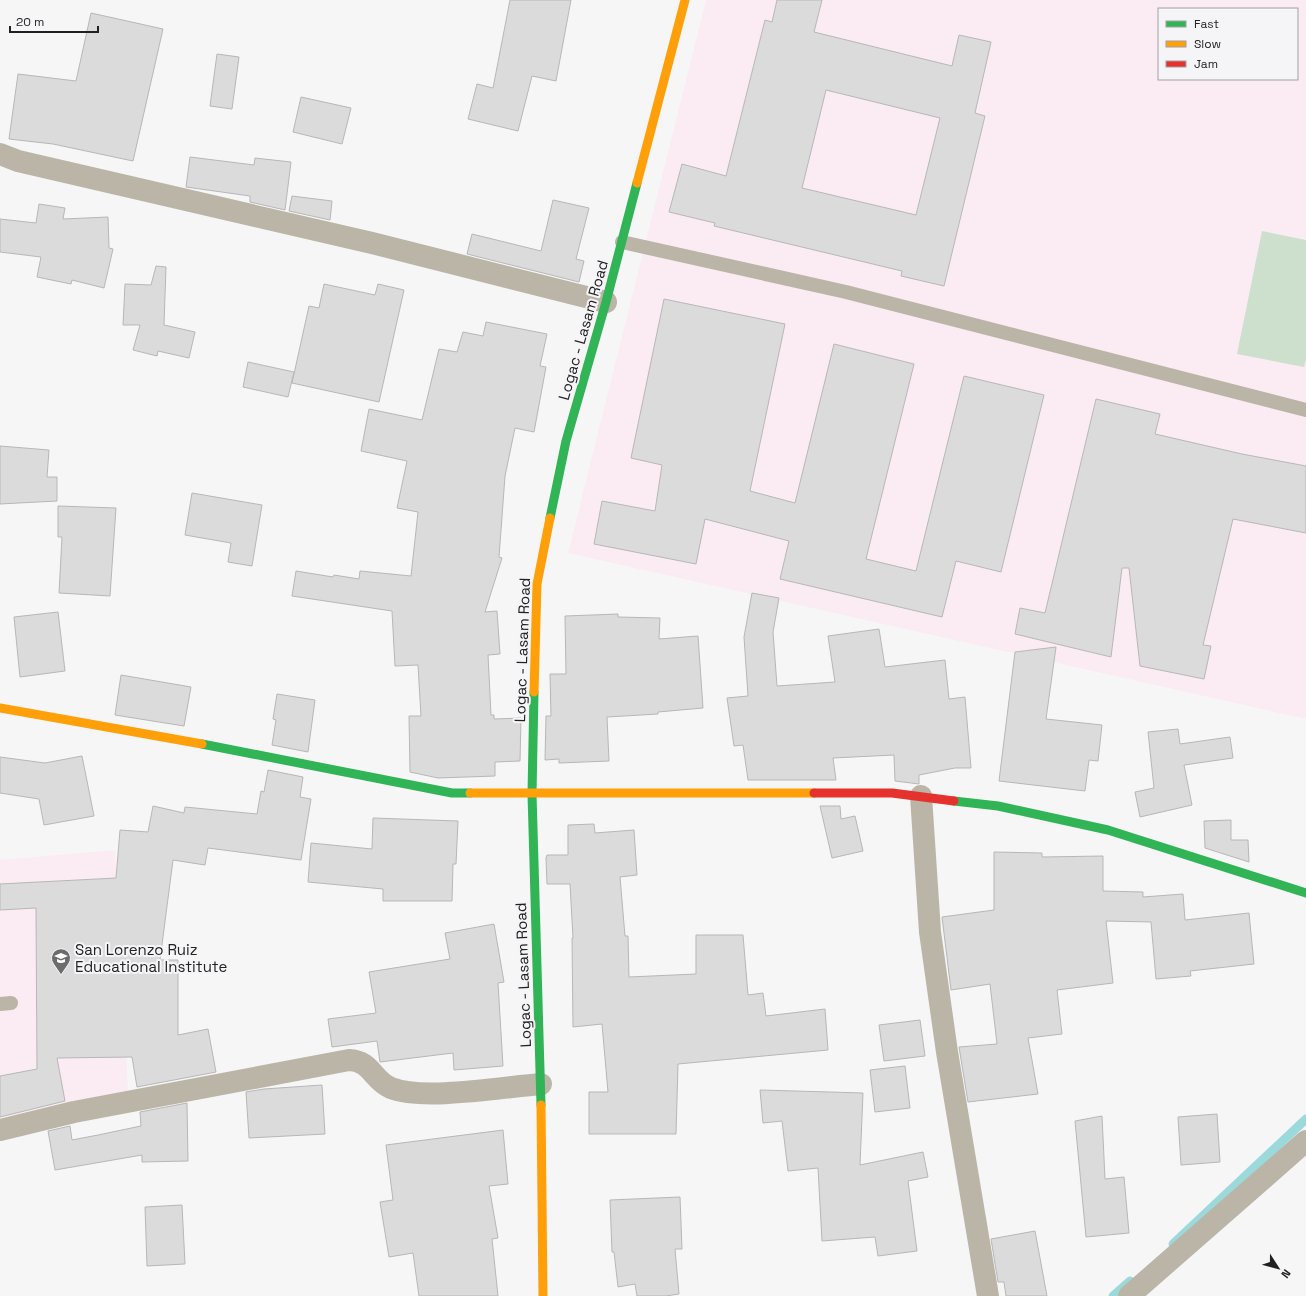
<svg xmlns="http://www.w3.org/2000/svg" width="1306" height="1296" viewBox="0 0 1306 1296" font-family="'Space Grotesk',sans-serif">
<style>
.education{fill:#faecf2;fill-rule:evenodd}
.green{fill:#cce0cd}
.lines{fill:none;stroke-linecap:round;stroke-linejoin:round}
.stream{stroke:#9cd9db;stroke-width:9}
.building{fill:#dbdbdc;stroke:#b7b7b7;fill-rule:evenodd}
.lane{stroke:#bab5a7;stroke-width:14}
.street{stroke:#bab5a7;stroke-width:22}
.fast{stroke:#30b455;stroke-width:9}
.slow{stroke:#ff9f0a;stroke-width:9}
.jam{stroke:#e5322d;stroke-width:9}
.labels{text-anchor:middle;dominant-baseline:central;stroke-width:4;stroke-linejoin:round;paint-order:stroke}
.street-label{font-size:15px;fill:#212122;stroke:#f5f5f8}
.poi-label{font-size:15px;fill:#212122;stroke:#f5f5f8;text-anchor:start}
</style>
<rect width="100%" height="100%" fill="#f6f6f7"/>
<!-- education -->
<g class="education">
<path d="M 706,0 L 1306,0 L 1306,719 L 568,553 ZM 1159,9 L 1297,9 L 1297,79 L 1159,79 Z"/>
<polygon points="115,850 128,1091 0,1118 0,860"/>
</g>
<!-- green -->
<polygon class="green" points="1262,231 1306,240 1306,359 1304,367 1237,354"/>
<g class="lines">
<!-- stream -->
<g class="stream">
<polyline points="1173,1244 1306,1119"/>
<polyline points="1113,1296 1130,1281"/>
</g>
</g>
<!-- building -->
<g class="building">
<polygon points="510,0 571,0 556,81 532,76 518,131 468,119 477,84 493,88"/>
<path d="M 777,0 L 822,0 L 814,32 L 952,66 L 959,35 L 991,42 L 975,113 L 985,116 L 944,286 L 901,276 L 902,271 L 714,226 L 715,223 L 669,212 L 682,164 L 726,176 L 765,20 L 772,22 ZM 826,90 L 940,118 L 916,215 L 802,188 Z"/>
<polygon points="91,13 163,29 133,161 53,144 9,139 18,74 76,81"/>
<polygon points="217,54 239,57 232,109 210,106"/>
<polygon points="301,97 351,108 342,144 293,132"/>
<polygon points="190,157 254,165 255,158 291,162 285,210 250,202 250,196 186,187"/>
<polygon points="292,196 332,201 330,220 289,211"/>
<polygon points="553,200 589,208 576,259 584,261 579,282 467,254 472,234 541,251"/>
<polygon points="39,204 65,208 63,219 108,217 109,248 113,249 104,288 72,280 71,284 37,277 41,257 0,252 0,219 36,223"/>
<polygon points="156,266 166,267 164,325 195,332 189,358 158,351 157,356 133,350 140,325 123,325 125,284 151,285"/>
<polygon points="324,284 375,295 378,284 404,290 379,402 292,383 309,306 319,308"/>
<polygon points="664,299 785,324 750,491 795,503 834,344 914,364 866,559 916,571 964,376 1044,395 1001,572 956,561 942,617 780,579 789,541 705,519 696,564 594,544 602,501 655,511 662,465 631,458"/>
<polygon points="486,322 547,334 540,366 546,367 534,432 515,428 505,476 499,557 502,558 485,612 497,611 500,654 488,655 491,715 494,715 494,719 521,718 520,761 495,762 495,776 438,778 410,772 409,716 421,716 418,665 395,666 392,611 292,596 296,571 333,577 334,575 359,579 360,571 411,576 418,512 397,508 407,461 361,451 369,409 422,420 439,349 457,352 463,332 483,336"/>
<polygon points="248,362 294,372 288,397 243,387"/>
<polygon points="1096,399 1160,414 1155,434 1242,454 1306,466 1306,533 1233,519 1203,645 1211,646 1204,679 1140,666 1129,568 1122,568 1111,657 1015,634 1020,608 1045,613"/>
<polygon points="0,446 49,450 47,477 57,477 57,501 0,504"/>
<polygon points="192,493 262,505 252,566 228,562 231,543 185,535"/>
<polygon points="58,506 116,508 110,596 59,593 62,537 58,537"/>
<polygon points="752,593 779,598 773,632 777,686 835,682 828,636 879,629 885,667 945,660 949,699 965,697 971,768 955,768 919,775 919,784 895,781 894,755 833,758 836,780 748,780 743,745 734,746 727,698 748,696 744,637"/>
<polygon points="58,612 65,671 20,677 14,617"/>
<polygon points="618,614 618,617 660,618 659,639 698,636 703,708 658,712 658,714 607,717 609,761 559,763 559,759 545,760 546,716 551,716 550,674 566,674 565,616"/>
<polygon points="1056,647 1046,719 1102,725 1098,761 1089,760 1085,791 999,781 1015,652"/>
<polygon points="121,675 191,687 184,726 115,715"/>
<polygon points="277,694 315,700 308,752 272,745 276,720 273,719"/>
<polygon points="1178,729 1180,744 1230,737 1233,758 1184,765 1192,805 1140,817 1135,792 1154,788 1148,732"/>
<polygon points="82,756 94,816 44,825 39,799 0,793 0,757 45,763"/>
<polygon points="268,770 303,777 300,797 311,799 301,860 208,848 205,865 173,860 160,960 178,960 178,1035 208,1029 216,1072 137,1087 132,1057 57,1058 65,1101 0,1117 0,1076 37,1069 36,908 0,910 0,884 116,878 120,830 148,832 153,806 184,813 185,807 257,814 261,791 264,792"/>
<polygon points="820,806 840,806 841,819 855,816 863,851 832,858"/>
<polygon points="373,818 458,821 456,864 453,864 452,901 383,901 383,889 308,882 311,843 372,849"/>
<polygon points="1231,820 1231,840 1248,840 1249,862 1205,848 1204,821"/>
<polygon points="594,824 595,833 634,830 637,875 620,877 625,936 628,936 629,977 696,974 696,935 743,935 748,995 763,993 766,1016 825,1009 828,1050 678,1064 676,1134 589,1134 589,1092 608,1092 602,1024 573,1027 572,938 573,938 570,884 547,884 546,858 547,855 568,855 568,825"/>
<polygon points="994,852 1042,853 1042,857 1103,856 1103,891 1143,892 1143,897 1183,894 1185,920 1249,913 1254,964 1190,971 1191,976 1156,979 1151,922 1106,921 1113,983 1057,990 1062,1034 1028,1038 1038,1094 968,1102 959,1047 997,1044 990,984 951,990 942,917 994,910"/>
<polygon points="494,924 504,982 498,983 503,1066 454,1070 453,1053 380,1062 377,1041 332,1047 328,1019 376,1013 369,972 450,959 445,933"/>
<polygon points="920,1020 925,1056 884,1061 879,1025"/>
<polygon points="905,1066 910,1108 875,1112 870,1070"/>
<polygon points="322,1085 325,1134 249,1138 246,1092 264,1089"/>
<polygon points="760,1090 863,1093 860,1165 923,1152 928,1177 908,1181 917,1251 878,1256 875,1237 822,1241 818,1168 788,1171 782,1121 763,1123"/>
<polygon points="187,1103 188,1161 142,1162 142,1155 55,1170 48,1131 70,1126 72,1140 98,1135 141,1126 140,1112"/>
<polygon points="1217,1114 1220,1162 1181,1165 1178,1117"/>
<polygon points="1102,1116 1105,1179 1124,1177 1129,1233 1086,1237 1075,1121"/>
<polygon points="503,1130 508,1184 489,1186 498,1238 492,1239 498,1296 419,1296 413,1253 389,1257 380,1202 393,1200 386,1145"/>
<polygon points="680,1197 682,1249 675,1249 679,1294 666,1296 637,1296 635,1284 618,1287 614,1252 612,1252 610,1200"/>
<polygon points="182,1205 185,1264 147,1266 145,1207"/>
<polygon points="1035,1231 1047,1296 1006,1296 1004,1282 998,1282 991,1239"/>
</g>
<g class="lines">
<!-- lane -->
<g class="lane">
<polyline points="622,242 846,292 1306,410"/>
<polyline points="0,1004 11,1003"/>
</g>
<!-- street -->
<g class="street">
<polyline points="0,154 18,161 372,243 606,302"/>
<polyline points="921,796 930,932 947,1052 988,1296"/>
<path d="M 0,1130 L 74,1112 L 349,1060 C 372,1061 372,1080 391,1088 C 424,1101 503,1087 541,1084"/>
<polyline points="1129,1296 1306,1141"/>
</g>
<!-- fast -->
<g class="fast">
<polyline points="550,518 566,441 606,302 637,183"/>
<polyline points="534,692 532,794 541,1105"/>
<polyline points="202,744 452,793 470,793"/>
<polyline points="954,801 998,806 1108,830 1306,893"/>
</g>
<!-- slow -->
<g class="slow">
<polyline points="637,183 685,0"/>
<polyline points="534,692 537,584 550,518"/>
<polyline points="0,708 202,744"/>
<polyline points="470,793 814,793"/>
<polyline points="541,1105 543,1296"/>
</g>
<!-- jam -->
<polyline class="jam" points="814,793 892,793 954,801"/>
</g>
<!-- icons -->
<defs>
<g id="school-pin" transform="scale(1)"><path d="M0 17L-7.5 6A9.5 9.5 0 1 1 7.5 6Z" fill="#6c6c6d" stroke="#f5f5f8"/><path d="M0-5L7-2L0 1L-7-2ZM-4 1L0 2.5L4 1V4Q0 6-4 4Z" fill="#fff"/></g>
</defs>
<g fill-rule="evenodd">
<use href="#school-pin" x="61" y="958"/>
</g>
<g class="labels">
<!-- street labels -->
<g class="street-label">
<text transform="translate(583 330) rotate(-74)">Logac - Lasam Road</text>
<text transform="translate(522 650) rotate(-88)">Logac - Lasam Road</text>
<text transform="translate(523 975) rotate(-92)">Logac - Lasam Road</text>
</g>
<!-- poi labels -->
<g class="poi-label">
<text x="75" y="949">San Lorenzo Ruiz<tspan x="75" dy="17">Educational Institute</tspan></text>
</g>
</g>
<!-- legend -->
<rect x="1158" y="8" width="140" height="72" fill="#f5f5f8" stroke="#a0a0a2"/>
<rect x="1166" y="21" width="20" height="6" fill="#30b455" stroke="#a0a0a2"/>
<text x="1194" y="28" font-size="12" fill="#212122">Fast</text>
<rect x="1166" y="41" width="20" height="6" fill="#ff9f0a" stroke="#a0a0a2"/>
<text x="1194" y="48" font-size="12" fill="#212122">Slow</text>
<rect x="1166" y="61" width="20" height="6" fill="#e5322d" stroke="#a0a0a2"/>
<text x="1194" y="68" font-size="12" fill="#212122">Jam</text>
<!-- north arrow -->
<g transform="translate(1278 1268) rotate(126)" stroke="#f5f5f8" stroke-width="3" paint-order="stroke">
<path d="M0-3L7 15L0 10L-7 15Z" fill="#212122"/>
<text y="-6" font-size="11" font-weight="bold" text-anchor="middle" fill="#212122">N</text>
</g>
<!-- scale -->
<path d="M10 26v6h88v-6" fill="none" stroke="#212122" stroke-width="2"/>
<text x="16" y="26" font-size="12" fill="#212122" stroke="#f5f5f8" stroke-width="3" paint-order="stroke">20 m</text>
</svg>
